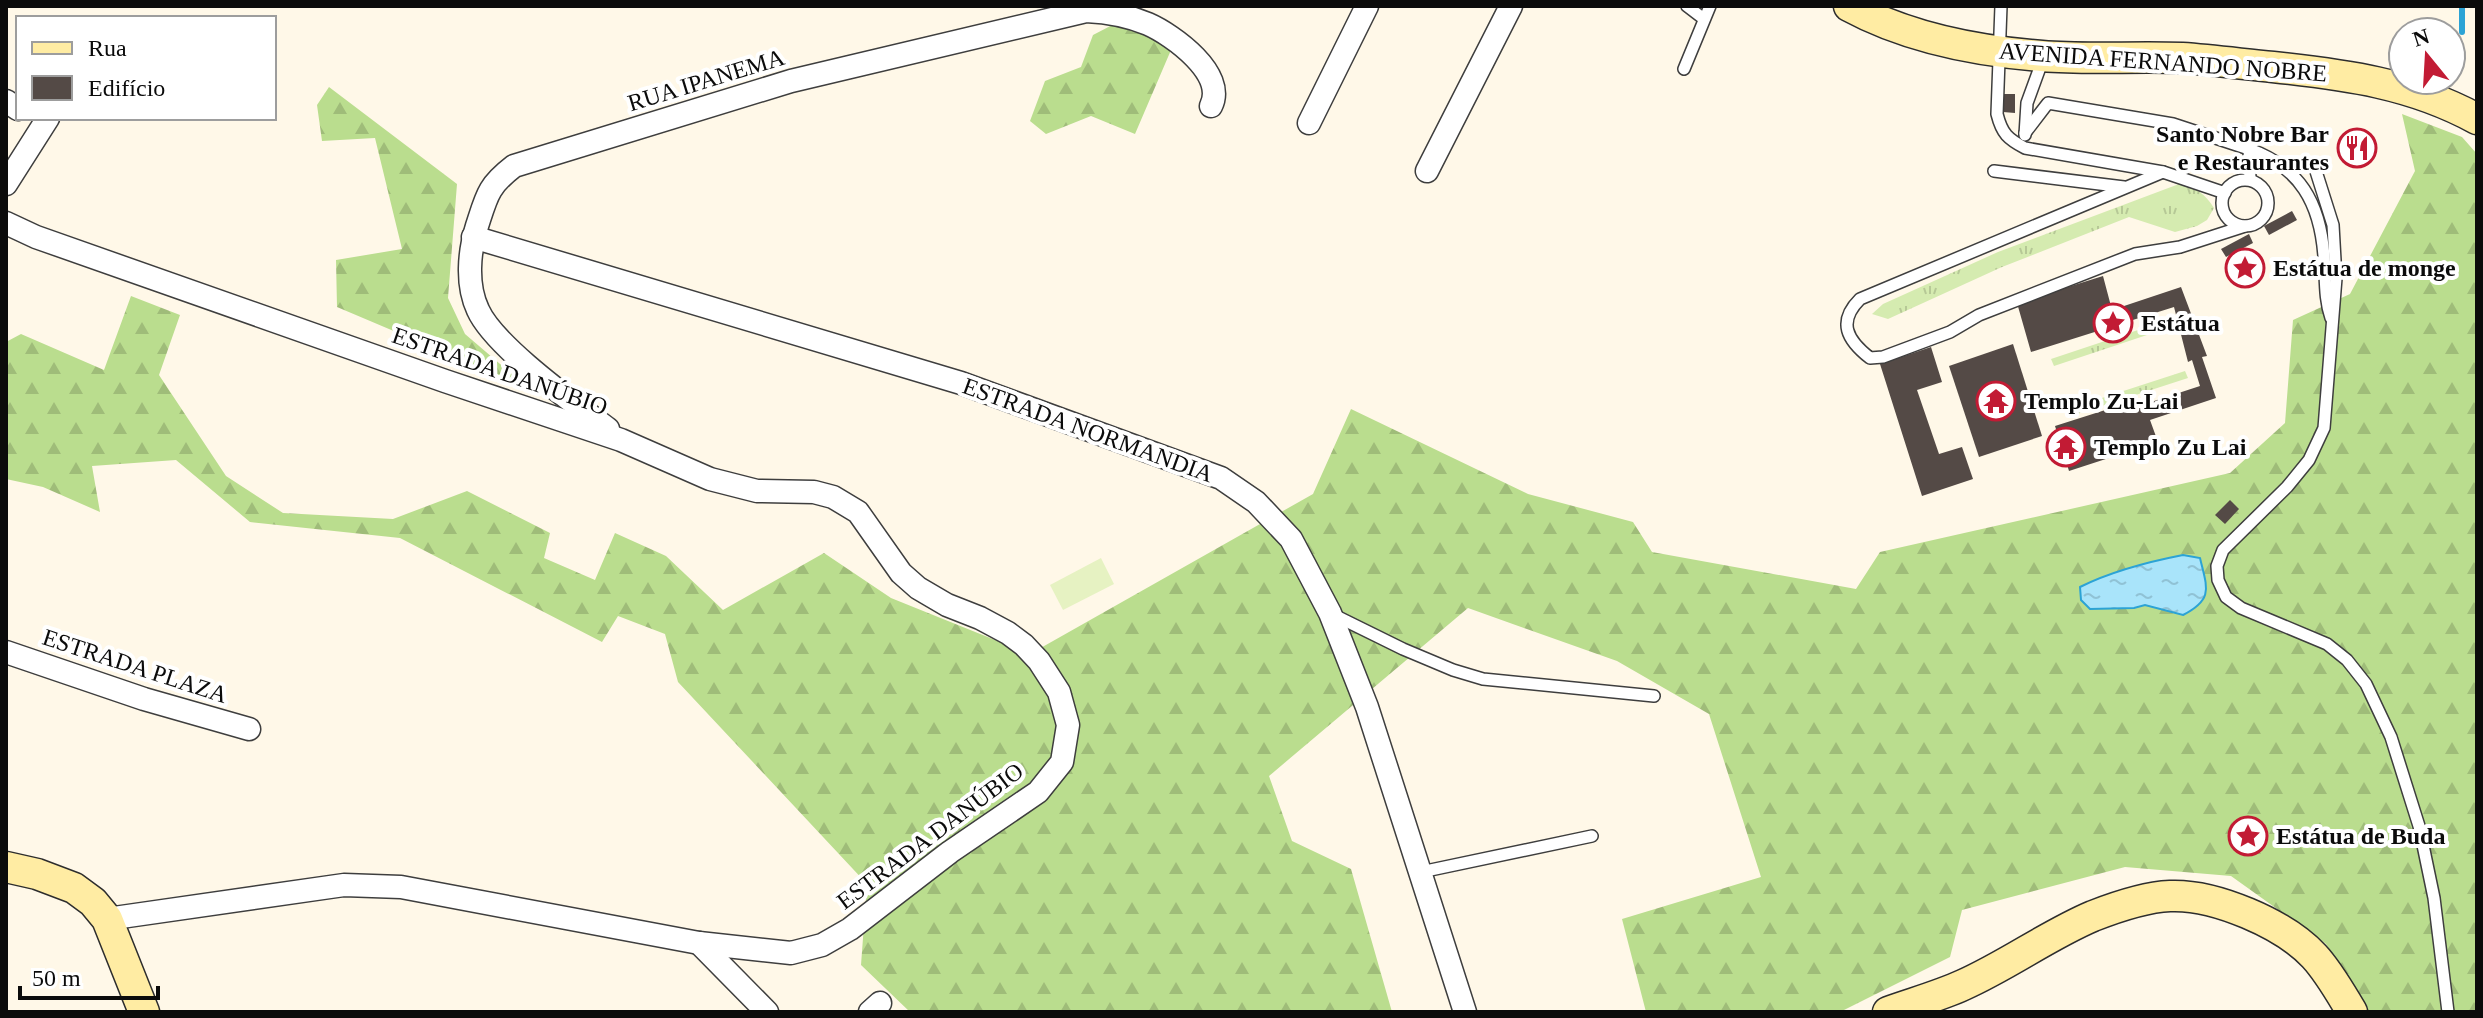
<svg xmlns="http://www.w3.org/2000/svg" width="2483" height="1018" viewBox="0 0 2483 1018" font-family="'Times New Roman',serif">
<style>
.grass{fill:url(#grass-tufts)}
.forest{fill:url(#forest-firs)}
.pitch{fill:#e6f2c2}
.water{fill:url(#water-ripples);stroke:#2ca3d5;stroke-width:2}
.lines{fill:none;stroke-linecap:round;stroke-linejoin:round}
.stream{stroke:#2ca3d5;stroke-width:6}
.building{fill:#544a46}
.lane-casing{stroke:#3e3e3e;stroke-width:14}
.street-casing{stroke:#3e3e3e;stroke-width:25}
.secondary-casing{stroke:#2d2d2d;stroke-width:33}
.lane{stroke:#fff;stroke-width:11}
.street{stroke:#fff;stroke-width:22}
.secondary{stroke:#ffeca3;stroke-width:30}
.labels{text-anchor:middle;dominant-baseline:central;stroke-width:8;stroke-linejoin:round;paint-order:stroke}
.street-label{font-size:24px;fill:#0b0b0b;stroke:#fff}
.poi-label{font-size:24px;font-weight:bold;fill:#0b0b0b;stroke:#fff;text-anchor:start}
</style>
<defs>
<pattern id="grass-tufts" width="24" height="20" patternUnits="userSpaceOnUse" patternTransform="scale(2)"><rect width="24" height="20" fill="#d5ebb0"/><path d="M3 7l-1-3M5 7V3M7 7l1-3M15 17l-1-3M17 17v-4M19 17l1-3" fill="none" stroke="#b6c896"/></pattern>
<pattern id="forest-firs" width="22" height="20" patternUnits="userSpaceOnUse" patternTransform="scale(2)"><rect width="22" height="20" fill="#badd8e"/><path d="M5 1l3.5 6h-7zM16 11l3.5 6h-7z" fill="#9fbc79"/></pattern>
<pattern id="water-ripples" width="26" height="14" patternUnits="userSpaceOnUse" patternTransform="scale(2)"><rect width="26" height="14" fill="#a9e4fa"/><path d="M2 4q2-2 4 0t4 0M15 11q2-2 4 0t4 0" fill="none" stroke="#90c2d5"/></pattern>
</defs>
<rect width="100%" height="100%" fill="#fff8e8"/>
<!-- grass -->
<g class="grass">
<path d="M 2179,184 C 2196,187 2205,194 2214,208 L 2207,220 L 2197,226 L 2175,232 L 2129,217 L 2002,267 L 1888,319 L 1872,314 L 1883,304 L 1998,252 Z"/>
<polygon points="2168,320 2171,327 2054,366 2051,359"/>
<polygon points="2185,371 2188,378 2071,416 2068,409"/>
</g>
<!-- forest -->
<g class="forest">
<polygon points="1120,21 1161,29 1171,50 1135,134 1091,116 1046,134 1030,121 1045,81 1081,67 1093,35"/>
<polygon points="329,87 457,184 448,298 465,334 528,388 337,307 336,260 402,249 375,138 322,141 317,105"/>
<polygon points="2402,114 2462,137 2477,154 2477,1012 2363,1012 2326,944 2231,876 2125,867 1962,910 1950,957 1840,1012 1646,1012 1622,919 1761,877 1709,714 1617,661 1468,608 1269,776 1292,841 1351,869 1392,1012 910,1012 861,965 867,884 678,682 665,634 618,616 602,642 400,538 250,522 176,460 92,466 100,512 43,487 6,479 6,342 21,334 104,370 131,296 180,315 159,375 226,476 283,513 393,519 467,491 550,533 544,558 595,580 615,533 666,556 723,610 824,553 891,598 1030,654 1313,494 1351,409 1528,494 1633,522 1652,552 1856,589 1880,552 2230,473 2285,423 2293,320 2350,294 2415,171"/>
</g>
<!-- pitch -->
<polygon class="pitch" points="1101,558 1114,584 1063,610 1050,585"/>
<!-- water -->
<path class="water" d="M 2183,555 L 2200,558 C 2207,588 2214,599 2183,615 L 2145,605 L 2134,608 L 2090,609 L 2081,600 L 2080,587 C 2112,571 2147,562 2183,555 Z"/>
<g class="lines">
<!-- stream -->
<polyline class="stream" points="2462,32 2462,6"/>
</g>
<!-- building -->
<g class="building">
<polygon points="2004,94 2015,94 2015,113 2003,112"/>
<polygon points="2292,211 2297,220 2269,235 2264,226"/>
<polygon points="2249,234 2253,243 2226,257 2221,249"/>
<polygon points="2103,276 2112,310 2181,287 2207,356 2202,357 2216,398 2150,420 2158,442 2069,471 2055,426 2143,398 2145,404 2200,386 2192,360 2188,362 2174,307 2031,352 2017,303"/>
<polygon points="2013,344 2042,436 1979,457 1949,366"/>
<polygon points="1931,347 1942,382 1917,390 1939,454 1962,447 1973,479 1922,496 1880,364"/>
<polygon points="2230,500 2239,509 2225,524 2215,515"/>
</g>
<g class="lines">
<!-- lane casing -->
<g class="lane-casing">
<g id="lane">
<polyline points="1687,6 1704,19"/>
<path d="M 2001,6 L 1997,114 C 2002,134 2008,139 2025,148 L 2163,172 L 2225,193"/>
<polyline points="1684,69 1710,6"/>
<polyline points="2025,133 2048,103 2173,124 2249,149 2250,180"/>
<polyline points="2025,135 2027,103 2043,59"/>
<path d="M 2249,149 C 2300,167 2320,203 2324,256 C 2326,277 2324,298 2331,318"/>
<polyline points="2314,165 2333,225 2336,278 2324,428 2309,460 2287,487 2223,550 2217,566 2218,580 2226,597 2241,608 2327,644 2347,660 2366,684 2391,737 2419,826 2434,898 2448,1012"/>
<polyline points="1994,171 2124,187"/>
<path d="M 2163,172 L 1860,299 C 1837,322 1847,340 1870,358 L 1883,357 L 1950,332 L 1979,315 L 2135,254 L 2180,247 L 2245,226"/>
<circle cx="2245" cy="203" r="23"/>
<polyline points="1334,615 1403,649 1453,670 1483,679 1654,696"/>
<polyline points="1421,872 1592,836"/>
</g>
</g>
<!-- street casing -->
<g class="street-casing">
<g id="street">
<polyline points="6,101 18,109"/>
<polyline points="1309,123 1367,6"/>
<polyline points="1427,171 1511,6"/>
<polyline points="6,184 48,118"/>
<polyline points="6,223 36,237 445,381 621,440 710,479 757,491 814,492 833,497 858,512 901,573 918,588 947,605 980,618 1008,633 1024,645 1039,661 1059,692 1068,725 1062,762 1038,792 950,852 850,929 822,945 791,953 699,943 401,887 344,885 107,919"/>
<polyline points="473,237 961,383 1221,478 1256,502 1291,539 1330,613 1367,707 1465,1012"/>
<path d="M 608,429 C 574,403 494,346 478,310 C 466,285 469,252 477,226 C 487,195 488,186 514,166 L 791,81 L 1086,11 C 1108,12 1127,15 1148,24 C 1173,35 1227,74 1211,106"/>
<polyline points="6,652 144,699 249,729"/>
<polyline points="699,943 767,1012"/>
<polyline points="870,1012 880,1003"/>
</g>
</g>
<!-- secondary casing -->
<g class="secondary-casing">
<g id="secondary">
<path d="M 1849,6 C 1908,38 1976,51 2042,56 C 2088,60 2135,56 2182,58 C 2212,60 2242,64 2273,67 C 2346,75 2411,83 2477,119"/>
<polyline points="6,867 37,874 74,888 93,902 107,919 144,1012"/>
<path d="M 1888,1012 C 1913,1003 1939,996 1963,985 C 2008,965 2048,935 2093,916 C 2116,907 2146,897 2170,896 C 2215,894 2284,924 2314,956 C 2329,972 2341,994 2352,1012"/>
</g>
</g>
<!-- lane -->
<use href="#lane" class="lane"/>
<!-- street -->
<use href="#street" class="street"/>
<!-- secondary -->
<use href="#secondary" class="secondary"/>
</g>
<!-- icons -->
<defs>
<g id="restaurant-ring" transform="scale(2)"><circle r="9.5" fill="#fff" stroke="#c21b34" stroke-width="1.5"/><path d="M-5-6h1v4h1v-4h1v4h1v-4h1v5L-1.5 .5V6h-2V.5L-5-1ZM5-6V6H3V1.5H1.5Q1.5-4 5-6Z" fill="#c21b34"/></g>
<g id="sight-ring" transform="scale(2)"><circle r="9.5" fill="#fff" stroke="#c21b34" stroke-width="1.5"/><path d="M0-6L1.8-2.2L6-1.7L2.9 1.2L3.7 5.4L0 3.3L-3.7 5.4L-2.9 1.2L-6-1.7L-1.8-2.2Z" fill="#c21b34"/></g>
<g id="temple-ring" transform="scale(2)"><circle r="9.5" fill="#fff" stroke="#c21b34" stroke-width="1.5"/><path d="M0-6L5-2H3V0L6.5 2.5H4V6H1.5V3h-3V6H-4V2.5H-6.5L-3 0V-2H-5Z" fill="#c21b34"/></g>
</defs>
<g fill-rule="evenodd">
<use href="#restaurant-ring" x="2357" y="148"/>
<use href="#sight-ring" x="2245" y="268"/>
<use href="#sight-ring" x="2113" y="323"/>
<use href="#temple-ring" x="1996" y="401"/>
<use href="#temple-ring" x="2066" y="447"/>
<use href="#sight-ring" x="2248" y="836"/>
</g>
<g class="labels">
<!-- street labels -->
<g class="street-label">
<text transform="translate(2163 62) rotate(4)">AVENIDA FERNANDO NOBRE</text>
<text transform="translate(706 80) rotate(-17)">RUA IPANEMA</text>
<text transform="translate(500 371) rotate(19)">ESTRADA DANÚBIO</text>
<text transform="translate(1088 430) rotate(20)">ESTRADA NORMANDIA</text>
<text transform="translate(135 666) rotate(18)">ESTRADA PLAZA</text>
<text transform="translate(930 836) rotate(-37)">ESTRADA DANÚBIO</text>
</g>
<!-- poi labels -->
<g class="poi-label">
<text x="2329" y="134" text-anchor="end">Santo Nobre Bar<tspan x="2329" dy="28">e Restaurantes</tspan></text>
<text x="2273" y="268">Estátua de monge</text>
<text x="2141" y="323">Estátua</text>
<text x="2024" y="401">Templo Zu-Lai</text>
<text x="2094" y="447">Templo Zu Lai</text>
<text x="2276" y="836">Estátua de Buda</text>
</g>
</g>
<!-- border -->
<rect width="2483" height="1018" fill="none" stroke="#0b0b0b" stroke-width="16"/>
<!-- legend -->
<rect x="16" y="16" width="260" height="104" fill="#ffffff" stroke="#9d9d9d" stroke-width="2"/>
<rect x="32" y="42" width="40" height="12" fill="#ffeca3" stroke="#9d9d9d" stroke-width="2"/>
<text x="88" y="56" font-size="24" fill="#0b0b0b">Rua</text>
<rect x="32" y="76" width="40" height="24" fill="#544a46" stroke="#9d9d9d" stroke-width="2"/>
<text x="88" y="96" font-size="24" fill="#0b0b0b">Edifício</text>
<!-- north arrow -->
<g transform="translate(2427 56) rotate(342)"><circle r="38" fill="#ffffff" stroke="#9d9d9d" stroke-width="2"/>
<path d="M0-6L14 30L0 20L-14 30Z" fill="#c21b34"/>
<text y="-12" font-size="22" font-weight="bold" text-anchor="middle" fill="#0b0b0b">N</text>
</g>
<!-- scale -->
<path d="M20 986v12h138v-12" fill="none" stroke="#0b0b0b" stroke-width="4"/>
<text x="32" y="986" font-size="24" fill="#0b0b0b" stroke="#ffffff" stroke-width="6" paint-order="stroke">50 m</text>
</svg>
